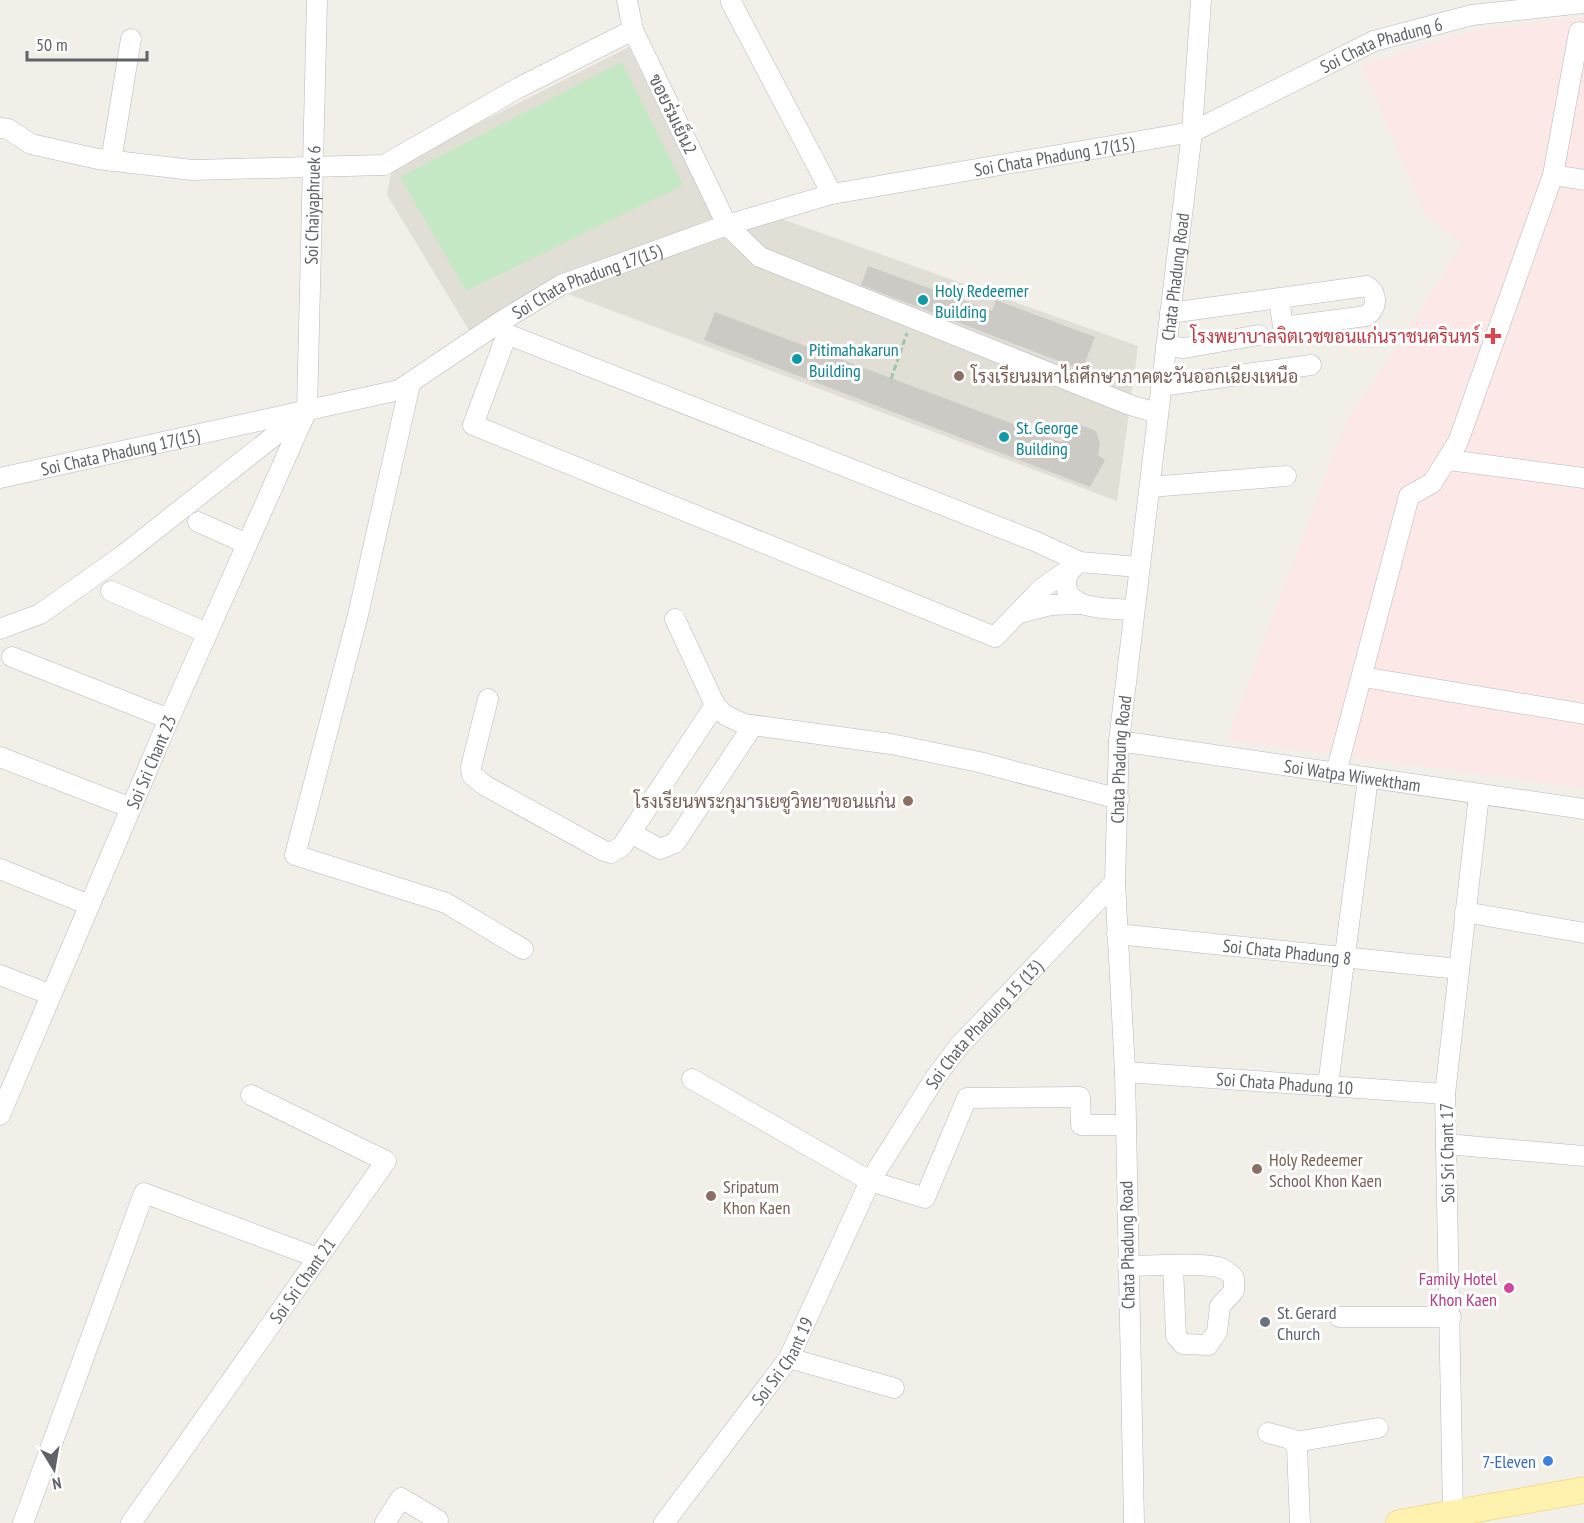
<svg xmlns="http://www.w3.org/2000/svg" width="1584" height="1523" viewBox="0 0 1584 1523" font-family="'PT Sans Narrow',Sarabun,sans-serif">
<style>
.education{fill:#e1ded6}
.medical{fill:#fce8e6}
.green{fill:#c5e8c5}
.building{fill:#cccac5}
.lines{fill:none;stroke-linecap:round;stroke-linejoin:round}
.minor-casing{stroke:#b5b8bc;stroke-width:21}
.major-casing{stroke:#f2c960;stroke-width:27}
.path{stroke:#9cc7a9;stroke-width:3;stroke-dasharray:6 3;stroke-linecap:butt}
.minor{stroke:#fff;stroke-width:20}
.major{stroke:#fff2af;stroke-width:26}
.culture-dot{fill:#0f9aa8;stroke:#fff;stroke-width:2}
.health-dot{fill:#e0444e;stroke:#fff;stroke-width:2}
.education-dot{fill:#8d6e63;stroke:#fff;stroke-width:2}
.hotel-dot{fill:#d1479c;stroke:#fff;stroke-width:2}
.worship-dot{fill:#6b7280;stroke:#fff;stroke-width:2}
.shop-dot{fill:#3f7fe0;stroke:#fff;stroke-width:2}
.labels{text-anchor:middle;dominant-baseline:central;stroke-width:6;stroke-linejoin:round;paint-order:stroke}
.street-label{font-size:18px;fill:#5f6368;stroke:#fff}
.culture-label{font-size:18px;fill:#0d838f;stroke:#fff;text-anchor:start}
.health-label{font-size:18px;fill:#be3a42;stroke:#fff;text-anchor:end}
.education-label{font-size:18px;fill:#785e54;stroke:#fff;text-anchor:start}
.hotel-label{font-size:18px;fill:#b23c85;stroke:#fff;text-anchor:end}
.worship-label{font-size:18px;fill:#5b616d;stroke:#fff;text-anchor:start}
.shop-label{font-size:18px;fill:#366cbe;stroke:#fff;text-anchor:end}
</style>
<rect width="100%" height="100%" fill="#f1efe8"/>
<!-- education -->
<g class="education">
<polygon points="629,47 715,222 472,335 387,195 392,167"/>
<polygon points="782,219 1138,346 1117,501 568,294 734,232"/>
</g>
<!-- medical -->
<polygon class="medical" points="1584,17 1584,788 1227,740 1343,428 1463,244 1424,213 1362,65 1472,31"/>
<!-- green -->
<polygon class="green" points="622,62 683,185 466,291 400,177"/>
<!-- building -->
<g class="building">
<polygon points="868,266 992,311 996,300 1095,337 1082,370 861,285"/>
<polygon points="715,312 1061,442 1068,430 1081,425 1096,431 1100,444 1098,455 1105,460 1090,487 704,340"/>
</g>
<g class="lines">
<!-- minor casing -->
<g class="minor-casing">
<g id="minor">
<polyline points="627,0 633,30 727,225 760,257 1130,405 1157,413"/>
<polyline points="731,2 832,194"/>
<polyline points="0,128 8,129 31,144 98,159 192,170 384,165 518,88 633,30"/>
<polyline points="111,161 131,39"/>
<polyline points="1553,175 1584,180"/>
<path d="M 1170,313 L 1367,286 C 1378,294 1378,308 1366,316 L 1283,327 L 1279,298"/>
<polyline points="500,323 507,334 1037,542 1080,562"/>
<polyline points="507,334 473,425 995,637 1041,589 1071,568"/>
<polyline points="1166,346 1184,348 1259,335"/>
<polyline points="410,384 358,615 295,855 446,903 523,949"/>
<polyline points="1161,386 1311,365"/>
<polyline points="1449,460 1584,478"/>
<path id="s1" d="M 0,478 L 399,390 L 500,322 L 561,285 L 727,225 L 832,194 L 1192,132 L 1374,41 L 1472,15 L 1584,3"/>
<polyline points="1150,487 1286,476"/>
<polyline points="198,522 247,544"/>
<polyline points="111,591 207,633"/>
<path d="M 1133,610 C 1114,608 1068,612 1066,585 C 1065,574 1072,568 1080,562 L 1138,567"/>
<polyline points="1019,613 1051,605 1080,604"/>
<polyline points="675,619 715,705 725,715 744,724 891,744 979,762 1119,799"/>
<polyline points="0,629 40,614 122,556 302,414"/>
<polyline points="12,657 169,719"/>
<polyline points="1363,677 1584,714"/>
<polyline points="488,699 471,767 472,775 484,785 604,851 611,853 622,846 715,705"/>
<path id="s2" d="M 1119,741 L 1584,809"/>
<polyline points="0,757 131,808"/>
<polyline points="1336,773 1409,496 1432,483 1458,442 1553,175 1579,32 1584,33"/>
<polyline points="631,833 660,849 675,843 752,727"/>
<polyline points="0,869 89,905"/>
<polyline points="1465,912 1584,933"/>
<path id="s3" d="M 1117,934 L 1459,969"/>
<polyline points="0,975 51,995"/>
<path id="s4" d="M 1125,1072 L 1445,1094"/>
<polyline points="692,1079 870,1181 925,1198 967,1098 1080,1097 1081,1125 1125,1125"/>
<polyline points="1328,1085 1368,778"/>
<path id="s5" d="M 0,1115 L 169,719 L 307,410 L 317,0"/>
<polyline points="1446,1144 1584,1156"/>
<path d="M 1128,1266 C 1157,1266 1190,1262 1218,1267 C 1225,1269 1229,1272 1234,1278 L 1234,1291 L 1220,1306 L 1217,1332 L 1208,1345 L 1183,1344 L 1176,1336 L 1173,1267"/>
<polyline points="1339,1317 1451,1317"/>
<polyline points="789,1358 894,1388"/>
<polyline points="1268,1433 1291,1439 1297,1447 1300,1523"/>
<polyline points="1295,1442 1378,1428"/>
<polyline points="1453,1513 1445,1094 1479,795"/>
<polyline points="23,1523 144,1193 318,1258"/>
<path id="s6" d="M 131,1523 L 386,1161 L 251,1095"/>
<polyline points="385,1523 401,1498 438,1520"/>
<path id="s7" d="M 664,1523 L 789,1358 L 870,1181 L 935,1078 L 959,1046 L 1115,882"/>
<path id="s8" d="M 1134,1523 L 1125,1072 L 1115,882 L 1119,741 L 1192,132 L 1201,0"/>
</g>
</g>
<!-- major casing -->
<g class="major-casing">
<polyline id="major" points="1399,1523 1584,1490"/>
</g>
<!-- path -->
<polyline class="path" points="891,379 907,333"/>
<!-- minor -->
<use href="#minor" class="minor"/>
<!-- major -->
<use href="#major" class="major"/>
</g>
<!-- markers -->
<g class="culture-dot">
<circle cx="923" cy="300" r="6"/>
<circle cx="797" cy="359" r="6"/>
<circle cx="1004" cy="437" r="6"/>
</g>
<path class="health-dot" d="M1490 327h6v6h6v6h-6v6h-6v-6h-6v-6h6z"/>
<g class="education-dot">
<circle cx="959" cy="376" r="6"/>
<circle cx="908" cy="801" r="6"/>
<circle cx="1257" cy="1169" r="6"/>
<circle cx="711" cy="1196" r="6"/>
</g>
<circle class="hotel-dot" cx="1509" cy="1288" r="6"/>
<circle class="worship-dot" cx="1265" cy="1322" r="6"/>
<circle class="shop-dot" cx="1548" cy="1461" r="6"/>
<g class="labels">
<!-- street labels -->
<g class="street-label">
<text stroke="none"><textPath href="#s1" startOffset="1462">Soi Chata Phadung 6</textPath></text>
<text transform="translate(673 114) rotate(64)">ขอยร่มเย็น2</text>
<text stroke="none"><textPath href="#s1" startOffset="1113">Soi Chata Phadung 17(15)</textPath></text>
<text stroke="none"><textPath href="#s5" startOffset="974">Soi Chaiyaphruek 6</textPath></text>
<text stroke="none"><textPath href="#s8" startOffset="1250">Chata Phadung Road</textPath></text>
<text stroke="none"><textPath href="#s1" startOffset="627">Soi Chata Phadung 17(15)</textPath></text>
<text stroke="none"><textPath href="#s1" startOffset="123">Soi Chata Phadung 17(15)</textPath></text>
<text stroke="none"><textPath href="#s8" startOffset="764">Chata Phadung Road</textPath></text>
<text stroke="none"><textPath href="#s5" startOffset="384">Soi Sri Chant 23</textPath></text>
<text stroke="none"><textPath href="#s2" startOffset="236">Soi Watpa Wiwektham</textPath></text>
<text stroke="none"><textPath href="#s3" startOffset="171">Soi Chata Phadung 8</textPath></text>
<text stroke="none"><textPath href="#s7" startOffset="596">Soi Chata Phadung 15 (13)</textPath></text>
<text stroke="none"><textPath href="#s4" startOffset="160">Soi Chata Phadung 10</textPath></text>
<text transform="translate(1447 1153) rotate(-91)">Soi Sri Chant 17</text>
<text transform="translate(1127 1245) rotate(-91)">Chata Phadung Road</text>
<text stroke="none"><textPath href="#s6" startOffset="297">Soi Sri Chant 21</textPath></text>
<text stroke="none"><textPath href="#s7" startOffset="201">Soi Sri Chant 19</textPath></text>
</g>
<!-- culture labels -->
<g class="culture-label">
<text x="935" y="290">Holy Redeemer<tspan x="935" dy="21">Building</tspan></text>
<text x="809" y="349">Pitimahakarun<tspan x="809" dy="21">Building</tspan></text>
<text x="1016" y="427">St. George<tspan x="1016" dy="21">Building</tspan></text>
</g>
<!-- health labels -->
<g class="health-label">
<text x="1480" y="336">โรงพยาบาลจิตเวชขอนแก่นราชนครินทร์</text>
</g>
<!-- education labels -->
<g class="education-label">
<text x="971" y="376">โรงเรียนมหาไถ่ศึกษาภาคตะวันออกเฉียงเหนือ</text>
<text x="896" y="801" text-anchor="end">โรงเรียนพระกุมารเยซูวิทยาขอนแก่น</text>
<text x="1269" y="1159">Holy Redeemer<tspan x="1269" dy="21">School Khon Kaen</tspan></text>
<text x="723" y="1186">Sripatum<tspan x="723" dy="21">Khon Kaen</tspan></text>
</g>
<!-- hotel labels -->
<g class="hotel-label">
<text x="1497" y="1278">Family Hotel<tspan x="1497" dy="21">Khon Kaen</tspan></text>
</g>
<!-- worship labels -->
<g class="worship-label">
<text x="1277" y="1312">St. Gerard<tspan x="1277" dy="21">Church</tspan></text>
</g>
<!-- shop labels -->
<g class="shop-label">
<text x="1536" y="1461">7-Eleven</text>
</g>
</g>
<!-- north arrow -->
<g transform="translate(54 1469) rotate(169)" stroke="#ffffff" stroke-width="4.5" paint-order="stroke">
<path d="M0-4.5L10 22L0 15L-10 22Z" fill="#5f6368"/>
<text y="-9" font-size="16" font-weight="bold" text-anchor="middle" fill="#5f6368">N</text>
</g>
<!-- scale -->
<path d="M27 51v9h120v-9" fill="none" stroke="#5f6368" stroke-width="3"/>
<text x="36" y="51" font-size="18" fill="#5f6368" stroke="#ffffff" stroke-width="4.5" paint-order="stroke">50 m</text>
</svg>
